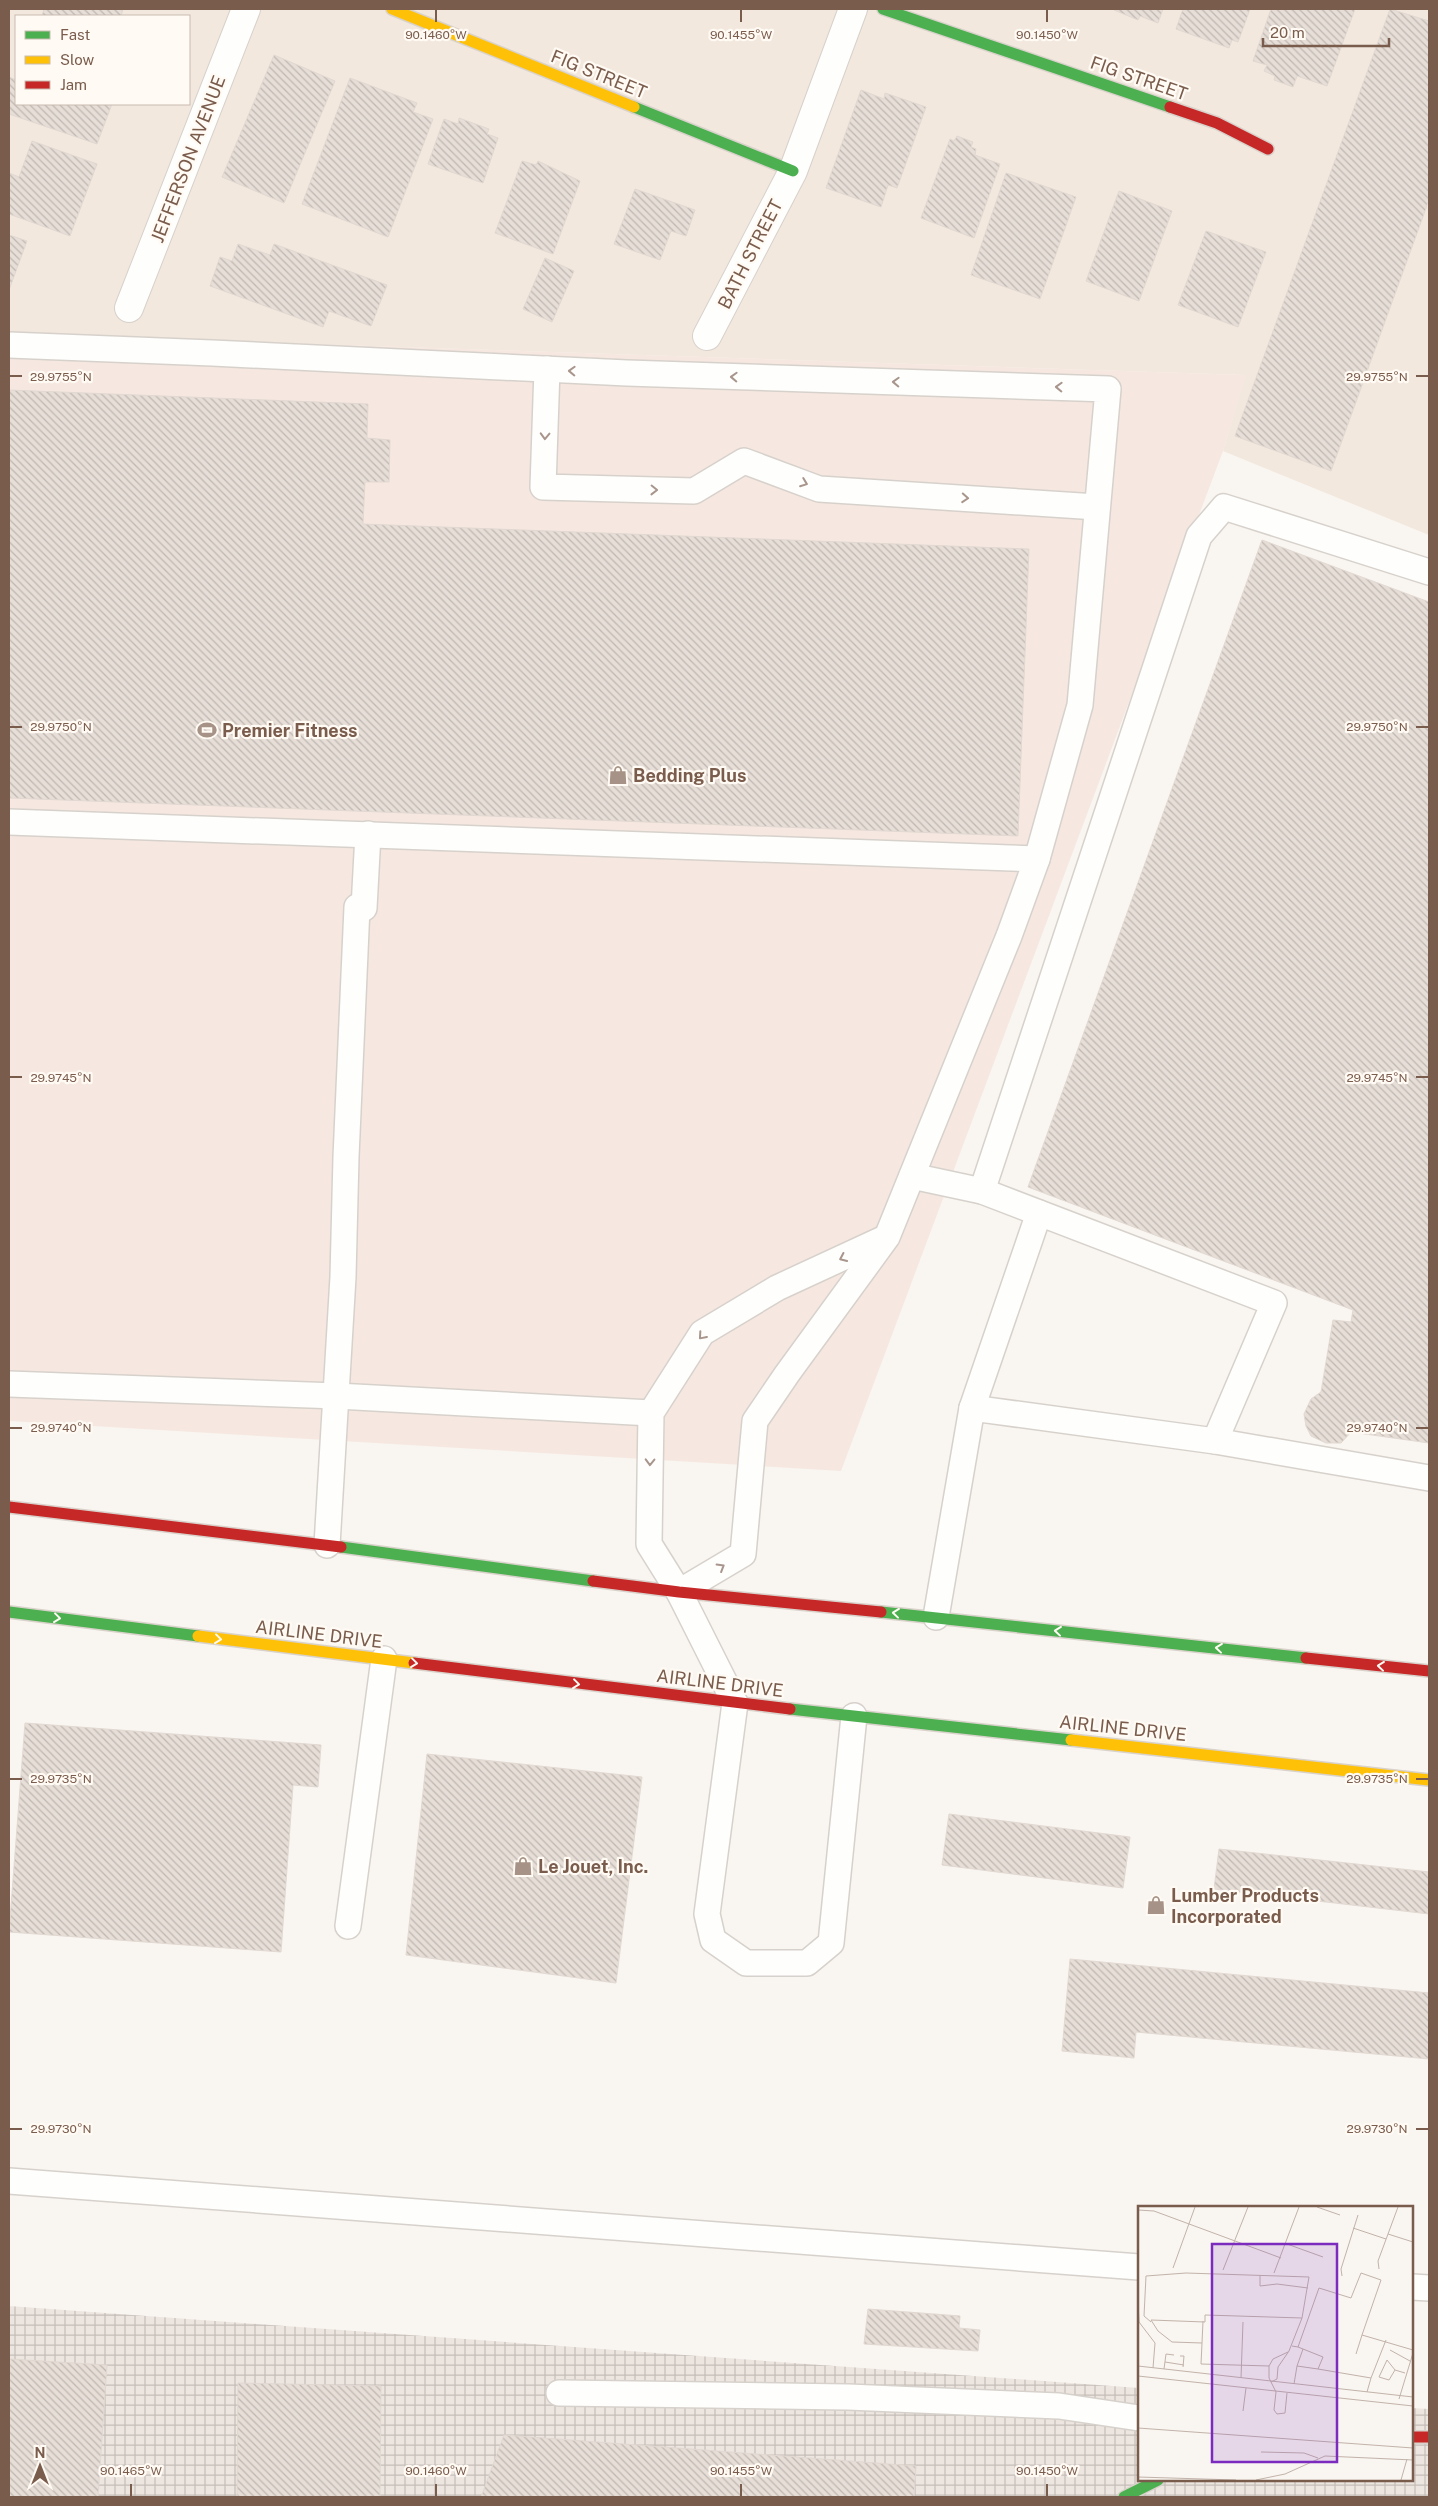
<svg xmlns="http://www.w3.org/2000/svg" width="1438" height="2506" viewBox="0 0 1438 2506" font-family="'Public Sans',sans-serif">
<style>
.residential{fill:#f2e8de;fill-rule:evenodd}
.commercial{fill:#f6e8e1}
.industrial{fill:url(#industrial-grid)}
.building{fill:url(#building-back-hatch);stroke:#e2d8d2}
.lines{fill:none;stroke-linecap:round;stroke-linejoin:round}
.lane-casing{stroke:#d7d1cb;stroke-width:28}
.street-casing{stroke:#d7d1cb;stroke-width:30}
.fast-casing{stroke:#d9d2cb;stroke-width:14}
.slow-casing{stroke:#d9d2cb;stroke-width:14}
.jam-casing{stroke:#d9d2cb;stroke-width:14}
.lane{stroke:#fefefd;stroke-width:25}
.street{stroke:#fefefd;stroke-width:28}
.fast{stroke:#4caf50;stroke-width:11}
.slow{stroke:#ffc107;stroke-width:11}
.jam{stroke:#c62828;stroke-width:11}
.oneway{stroke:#a8958b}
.oneway2{stroke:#fffaf3}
.ticks{fill:none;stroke:#7a5c4d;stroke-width:2}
.labels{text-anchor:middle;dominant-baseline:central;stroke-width:4.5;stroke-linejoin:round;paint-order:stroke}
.street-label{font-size:18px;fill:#7a5c4d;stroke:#fffaf3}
.poi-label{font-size:18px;font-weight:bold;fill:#7a5c4d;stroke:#fffaf3;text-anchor:start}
.inset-road{fill:none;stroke:#c2b3aa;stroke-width:1}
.view{fill:#7b2cbf;fill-opacity:0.15;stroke:#7b2cbf;stroke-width:2.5}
.inset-edge{fill:none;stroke:#7a5c4d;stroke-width:2.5}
.ticks-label{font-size:12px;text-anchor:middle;fill:#7a5c4d;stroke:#fffaf3;stroke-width:4.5;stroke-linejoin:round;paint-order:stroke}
</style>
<defs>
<pattern id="industrial-grid" width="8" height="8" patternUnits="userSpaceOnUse" patternTransform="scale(1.25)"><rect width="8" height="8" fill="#ede5e0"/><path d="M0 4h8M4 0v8" fill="none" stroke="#c5bdb8"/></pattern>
<pattern id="building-back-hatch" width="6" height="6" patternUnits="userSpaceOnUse" patternTransform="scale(1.25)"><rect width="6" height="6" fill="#e6ded7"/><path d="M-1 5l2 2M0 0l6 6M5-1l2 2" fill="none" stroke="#bfb7b1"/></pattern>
</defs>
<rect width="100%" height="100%" fill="#f9f5f0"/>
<!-- residential -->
<path class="residential" d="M 9,9 L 1429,9 L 1429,535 L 1223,451 L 1245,375 L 9,334 ZM 16,16 L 189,16 L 189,104 L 16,104 Z"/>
<!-- commercial -->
<polygon class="commercial" points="9,334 1246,375 1223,451 841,1471 9,1421"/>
<!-- industrial -->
<polygon class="industrial" points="9,2306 1139,2388 1139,2480 1412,2480 1412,2408 1429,2409 1429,2497 9,2497"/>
<!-- building -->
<g class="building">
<polygon points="44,9 123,9 121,16 42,16"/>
<polygon points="1114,9 1163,9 1158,23 1140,16 1138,20 1114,10"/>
<polygon points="1183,9 1250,9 1238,42 1232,40 1229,48 1176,29"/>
<polygon points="1271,9 1355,9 1327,86 1297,76 1293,87 1274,80 1275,76 1264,71 1267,65 1253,61"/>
<polygon points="1390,9 1429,21 1429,200 1331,471 1235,436"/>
<polygon points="274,55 335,81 284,203 222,177"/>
<polygon points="9,77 16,80 16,104 112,104 97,144 9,114"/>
<polygon points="350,78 417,103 413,112 433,119 388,237 302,204"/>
<polygon points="861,90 884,99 885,93 926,107 897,188 888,185 881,207 826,188"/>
<polygon points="459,118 489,129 487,134 498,138 483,183 428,164 444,119 458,124"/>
<polygon points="957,136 973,142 971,147 976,149 975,155 1000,164 974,238 921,218 950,139 954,141"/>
<polygon points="32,141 97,164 70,236 9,214 9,173 19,177"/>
<polygon points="522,161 536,165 538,161 580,181 553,254 495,233"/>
<polygon points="1006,173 1076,197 1040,299 971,275"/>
<polygon points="635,189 695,210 686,236 671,231 660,260 614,244"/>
<polygon points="1119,191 1172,211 1139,301 1086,281"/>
<polygon points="1206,231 1266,252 1238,327 1178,305"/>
<polygon points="9,235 27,241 9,290"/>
<polygon points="238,244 270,255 274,244 387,285 371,326 329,311 323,327 210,286 220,257 232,261"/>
<polygon points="545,258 574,271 552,322 523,309"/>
<polygon points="9,390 368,404 367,438 390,440 389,482 365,482 363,524 1029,549 1018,836 9,798"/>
<polygon points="1262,540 1429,602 1429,1443 1351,1432 1341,1443 1326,1443 1311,1436 1306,1426 1304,1414 1311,1399 1321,1392 1333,1320 1351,1322 1353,1310 1028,1187"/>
<polygon points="25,1723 321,1745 318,1787 293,1785 281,1952 9,1932"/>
<polygon points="427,1754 642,1777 616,1983 406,1955"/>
<polygon points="949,1814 1130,1837 1123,1888 942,1865"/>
<polygon points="1219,1849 1429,1872 1429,1914 1214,1889"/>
<polygon points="1070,1959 1429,1993 1429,2059 1136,2032 1134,2058 1062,2051"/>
<polygon points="868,2309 960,2316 959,2328 980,2330 978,2351 864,2344"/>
<polygon points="9,2359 107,2365 98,2497 9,2497"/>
<polygon points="238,2383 381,2386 380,2497 237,2497"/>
<polygon points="504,2435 916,2466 914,2497 481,2497"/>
</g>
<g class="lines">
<!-- lane casing -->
<g class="lane-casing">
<g id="lane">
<polyline points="9,345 212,353 627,373 1108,389 1080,705 1037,859"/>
<polyline points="547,369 543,487 694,491 744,461 819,489 1097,507"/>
<polyline points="9,822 1037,859 1009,936 887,1237 787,1374 755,1421 743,1554 679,1592"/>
<polyline points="364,908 368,834"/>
<polyline points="912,1176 982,1191 1199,536 1224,507 1429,572"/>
<polyline points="982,1191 1274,1303 1215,1441 1429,1478"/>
<polyline points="9,1384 337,1396 651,1413"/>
<polyline points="972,1408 1039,1213"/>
<polyline points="327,1545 343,1277 346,1157 357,907"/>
<polyline points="936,1617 972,1408 1215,1441"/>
<polyline points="854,1716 831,1943 807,1963 746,1963 713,1940 707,1914 735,1703 679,1592 649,1544 651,1413 702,1333 777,1288 885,1238"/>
<polyline points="348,1926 384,1659"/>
<polyline points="9,2181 1139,2267"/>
<polyline points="1412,2287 1429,2288"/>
<polyline points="559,2393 848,2397 1059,2406 1139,2418"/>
</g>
</g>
<!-- street casing -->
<g class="street-casing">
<g id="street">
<polyline points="129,308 246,9"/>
<polyline points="707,336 793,171 853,9"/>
</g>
</g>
<!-- fast casing -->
<g class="fast-casing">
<g id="fast">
<polyline points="883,9 1170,107"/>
<polyline points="634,107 793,171"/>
<polyline points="341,1547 593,1581"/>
<polyline points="9,1612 198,1636"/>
<polyline points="881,1612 1306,1658"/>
<polyline points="790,1709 1071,1740"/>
<polyline points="1124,2497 1158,2480"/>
</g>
</g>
<!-- slow casing -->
<g class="slow-casing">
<g id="slow">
<polyline points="392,9 634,107"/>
<polyline points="198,1636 414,1663"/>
<polyline points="1071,1740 1429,1780"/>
</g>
</g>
<!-- jam casing -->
<g class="jam-casing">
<g id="jam">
<polyline points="1170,107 1217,123 1268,149"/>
<polyline points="9,1507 341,1547"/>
<polyline points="593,1581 679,1592 881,1612"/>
<polyline points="1306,1658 1429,1671"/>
<polyline points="414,1663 790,1709"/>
<polyline points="1412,2437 1429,2437"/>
</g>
</g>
<!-- lane -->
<use href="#lane" class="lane"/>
<!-- street -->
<use href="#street" class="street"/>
<!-- fast -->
<use href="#fast" class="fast"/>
<!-- slow -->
<use href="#slow" class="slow"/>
<!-- jam -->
<use href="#jam" class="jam"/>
</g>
<!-- one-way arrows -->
<defs><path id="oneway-chevron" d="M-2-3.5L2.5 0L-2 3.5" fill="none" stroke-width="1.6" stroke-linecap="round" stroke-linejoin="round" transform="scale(1.25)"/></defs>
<g class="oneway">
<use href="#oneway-chevron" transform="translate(572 371) rotate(-178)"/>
<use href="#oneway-chevron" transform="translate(734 377) rotate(-178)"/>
<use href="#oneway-chevron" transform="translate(896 382) rotate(-178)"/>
<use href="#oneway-chevron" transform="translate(1059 387) rotate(-178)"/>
<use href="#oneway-chevron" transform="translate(545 436) rotate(92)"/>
<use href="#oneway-chevron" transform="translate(804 483) rotate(21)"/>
<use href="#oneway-chevron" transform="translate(654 490) rotate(1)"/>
<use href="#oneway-chevron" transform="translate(965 498) rotate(4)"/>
<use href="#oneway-chevron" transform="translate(843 1258) rotate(155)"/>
<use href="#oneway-chevron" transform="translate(702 1336) rotate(131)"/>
<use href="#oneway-chevron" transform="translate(650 1462) rotate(91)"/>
<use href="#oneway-chevron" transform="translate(721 1567) rotate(-31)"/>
</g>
<g class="oneway2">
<use href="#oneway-chevron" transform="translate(896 1613) rotate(-174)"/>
<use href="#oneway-chevron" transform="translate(57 1618) rotate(7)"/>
<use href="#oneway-chevron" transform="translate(1058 1631) rotate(-174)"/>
<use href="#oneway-chevron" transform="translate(218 1639) rotate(7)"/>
<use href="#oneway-chevron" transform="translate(1219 1648) rotate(-174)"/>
<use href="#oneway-chevron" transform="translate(414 1663) rotate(7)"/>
<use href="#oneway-chevron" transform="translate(1381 1666) rotate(-174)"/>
<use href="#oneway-chevron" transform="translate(576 1684) rotate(7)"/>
</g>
<!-- ticks -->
<path class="ticks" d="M 436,10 L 436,22M 741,10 L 741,22M 1047,10 L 1047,22M 10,376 L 22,376M 1416,376 L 1428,376M 10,727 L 22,727M 1416,727 L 1428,727M 10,1077 L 22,1077M 1416,1077 L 1428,1077M 10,1428 L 22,1428M 1416,1428 L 1428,1428M 10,1779 L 22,1779M 1416,1779 L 1428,1779M 10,2129 L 22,2129M 1416,2129 L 1428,2129M 131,2484 L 131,2496M 436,2484 L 436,2496M 741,2484 L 741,2496M 1047,2484 L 1047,2496"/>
<!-- icons -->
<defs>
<g id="stadium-bare" transform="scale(1.5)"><path d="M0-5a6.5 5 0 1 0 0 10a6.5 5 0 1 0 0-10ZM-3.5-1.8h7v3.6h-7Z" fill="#a69286" stroke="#fffaf3" stroke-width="2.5" paint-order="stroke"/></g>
<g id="shop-bare" transform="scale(1.5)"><path d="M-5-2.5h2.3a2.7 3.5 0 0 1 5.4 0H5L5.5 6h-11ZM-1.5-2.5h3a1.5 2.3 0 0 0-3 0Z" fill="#a69286" stroke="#fffaf3" stroke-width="2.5" paint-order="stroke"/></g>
</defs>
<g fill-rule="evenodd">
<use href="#stadium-bare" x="207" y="730"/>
<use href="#shop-bare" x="618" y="775"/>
<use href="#shop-bare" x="523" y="1866"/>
<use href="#shop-bare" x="1156" y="1905"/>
</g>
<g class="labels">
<!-- street labels -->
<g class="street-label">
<text transform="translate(599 74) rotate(22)">FIG STREET</text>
<text transform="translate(1139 78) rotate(19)">FIG STREET</text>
<text transform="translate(188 159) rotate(-69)">JEFFERSON AVENUE</text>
<text transform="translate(750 254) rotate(-63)">BATH STREET</text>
<text transform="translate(319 1634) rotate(7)">AIRLINE DRIVE</text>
<text transform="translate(720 1683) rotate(7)">AIRLINE DRIVE</text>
<text transform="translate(1123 1728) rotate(6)">AIRLINE DRIVE</text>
</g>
<!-- poi labels -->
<g class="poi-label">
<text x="222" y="730">Premier Fitness</text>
<text x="633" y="775">Bedding Plus</text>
<text x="538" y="1866">Le Jouet, Inc.</text>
<text x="1171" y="1895">Lumber Products<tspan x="1171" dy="21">Incorporated</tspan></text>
</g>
</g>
<!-- overview -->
<g transform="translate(1138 2206)">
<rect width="275" height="275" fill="#f9f5f0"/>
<path class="inset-road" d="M 179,1 L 202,9M 0,4 L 16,5 L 143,52M 215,22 L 248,33M 250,28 L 275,36M 149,38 L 185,51M 35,62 L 57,1M 241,63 L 240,55 L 260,1M 85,64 L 110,1M 136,67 L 161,1M 122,70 L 122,80 L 139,78 L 170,82M 204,70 L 203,63 L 220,9M 0,94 L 1,116 L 17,137 L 15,162M 13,116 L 6,110 L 8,70 L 48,67 L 171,71 L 164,112M 64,137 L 65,115M 154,140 L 160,141 L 181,82 L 213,92 L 223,67 L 243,74 L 224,129 L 275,144M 160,141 L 185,151 L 180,163 L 233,172 L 229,186M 252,144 L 272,155M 218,148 L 224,129M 42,150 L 46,150 L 45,161M 27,156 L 46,159M 0,160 L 275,191M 131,160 L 63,158 L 64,137 L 34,136 L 20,125 L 13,114 L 67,116 L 67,109 L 164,112 L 151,145 L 140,161 L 139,173 L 133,176M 159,160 L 165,143M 26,163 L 28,148 L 36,149M 257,164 L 251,174 L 241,171 L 249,154 L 257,164 L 267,167M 0,170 L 275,200M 103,172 L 105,116M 233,172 L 248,134M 156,178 L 159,160 L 180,163M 149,187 L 147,207 L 139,208 L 136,204 L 138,186 L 131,172 L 131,160 L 135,153 L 150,146M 261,193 L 275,147M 105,205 L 108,182M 0,222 L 275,242M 123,246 L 166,247 L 180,252M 0,271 L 98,274M 118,274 L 147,268 L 187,250 L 275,254M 263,274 L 269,253"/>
<path class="view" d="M 74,38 L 199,38 L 199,256 L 74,256 Z"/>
<rect width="275" height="275" class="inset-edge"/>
</g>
<g class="ticks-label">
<text x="436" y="39">90.1460°W</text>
<text x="741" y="39">90.1455°W</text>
<text x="1047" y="39">90.1450°W</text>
<text x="61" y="381">29.9755°N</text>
<text x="1377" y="381">29.9755°N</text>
<text x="61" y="731">29.9750°N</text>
<text x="1377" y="731">29.9750°N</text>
<text x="61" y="1082">29.9745°N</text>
<text x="1377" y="1082">29.9745°N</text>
<text x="61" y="1432">29.9740°N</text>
<text x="1377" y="1432">29.9740°N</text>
<text x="61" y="1783">29.9735°N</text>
<text x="1377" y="1783">29.9735°N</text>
<text x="61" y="2133">29.9730°N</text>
<text x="1377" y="2133">29.9730°N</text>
<text x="131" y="2475">90.1465°W</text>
<text x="436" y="2475">90.1460°W</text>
<text x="741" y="2475">90.1455°W</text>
<text x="1047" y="2475">90.1450°W</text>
</g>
<!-- border -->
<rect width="1438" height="2506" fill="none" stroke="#7a5c4d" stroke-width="20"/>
<!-- legend -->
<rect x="15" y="15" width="175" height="90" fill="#fffaf3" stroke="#cabbb1"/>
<rect x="25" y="31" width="25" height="8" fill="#4caf50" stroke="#cabbb1"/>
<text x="60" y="40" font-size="15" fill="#7a5c4d">Fast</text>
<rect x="25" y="56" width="25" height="8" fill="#ffc107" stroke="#cabbb1"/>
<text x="60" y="65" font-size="15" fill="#7a5c4d">Slow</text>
<rect x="25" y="81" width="25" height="8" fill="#c62828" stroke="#cabbb1"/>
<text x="60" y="90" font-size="15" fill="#7a5c4d">Jam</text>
<!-- north arrow -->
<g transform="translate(40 2466)" stroke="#fffaf3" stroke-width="4" paint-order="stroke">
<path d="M0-4L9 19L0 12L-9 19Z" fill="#7a5c4d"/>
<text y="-8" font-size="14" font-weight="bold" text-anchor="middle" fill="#7a5c4d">N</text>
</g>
<!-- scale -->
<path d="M1263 38v8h126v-8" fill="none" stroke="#7a5c4d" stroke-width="2.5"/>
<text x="1270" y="38" font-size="15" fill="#7a5c4d" stroke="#fffaf3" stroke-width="4" paint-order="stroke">20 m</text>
</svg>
